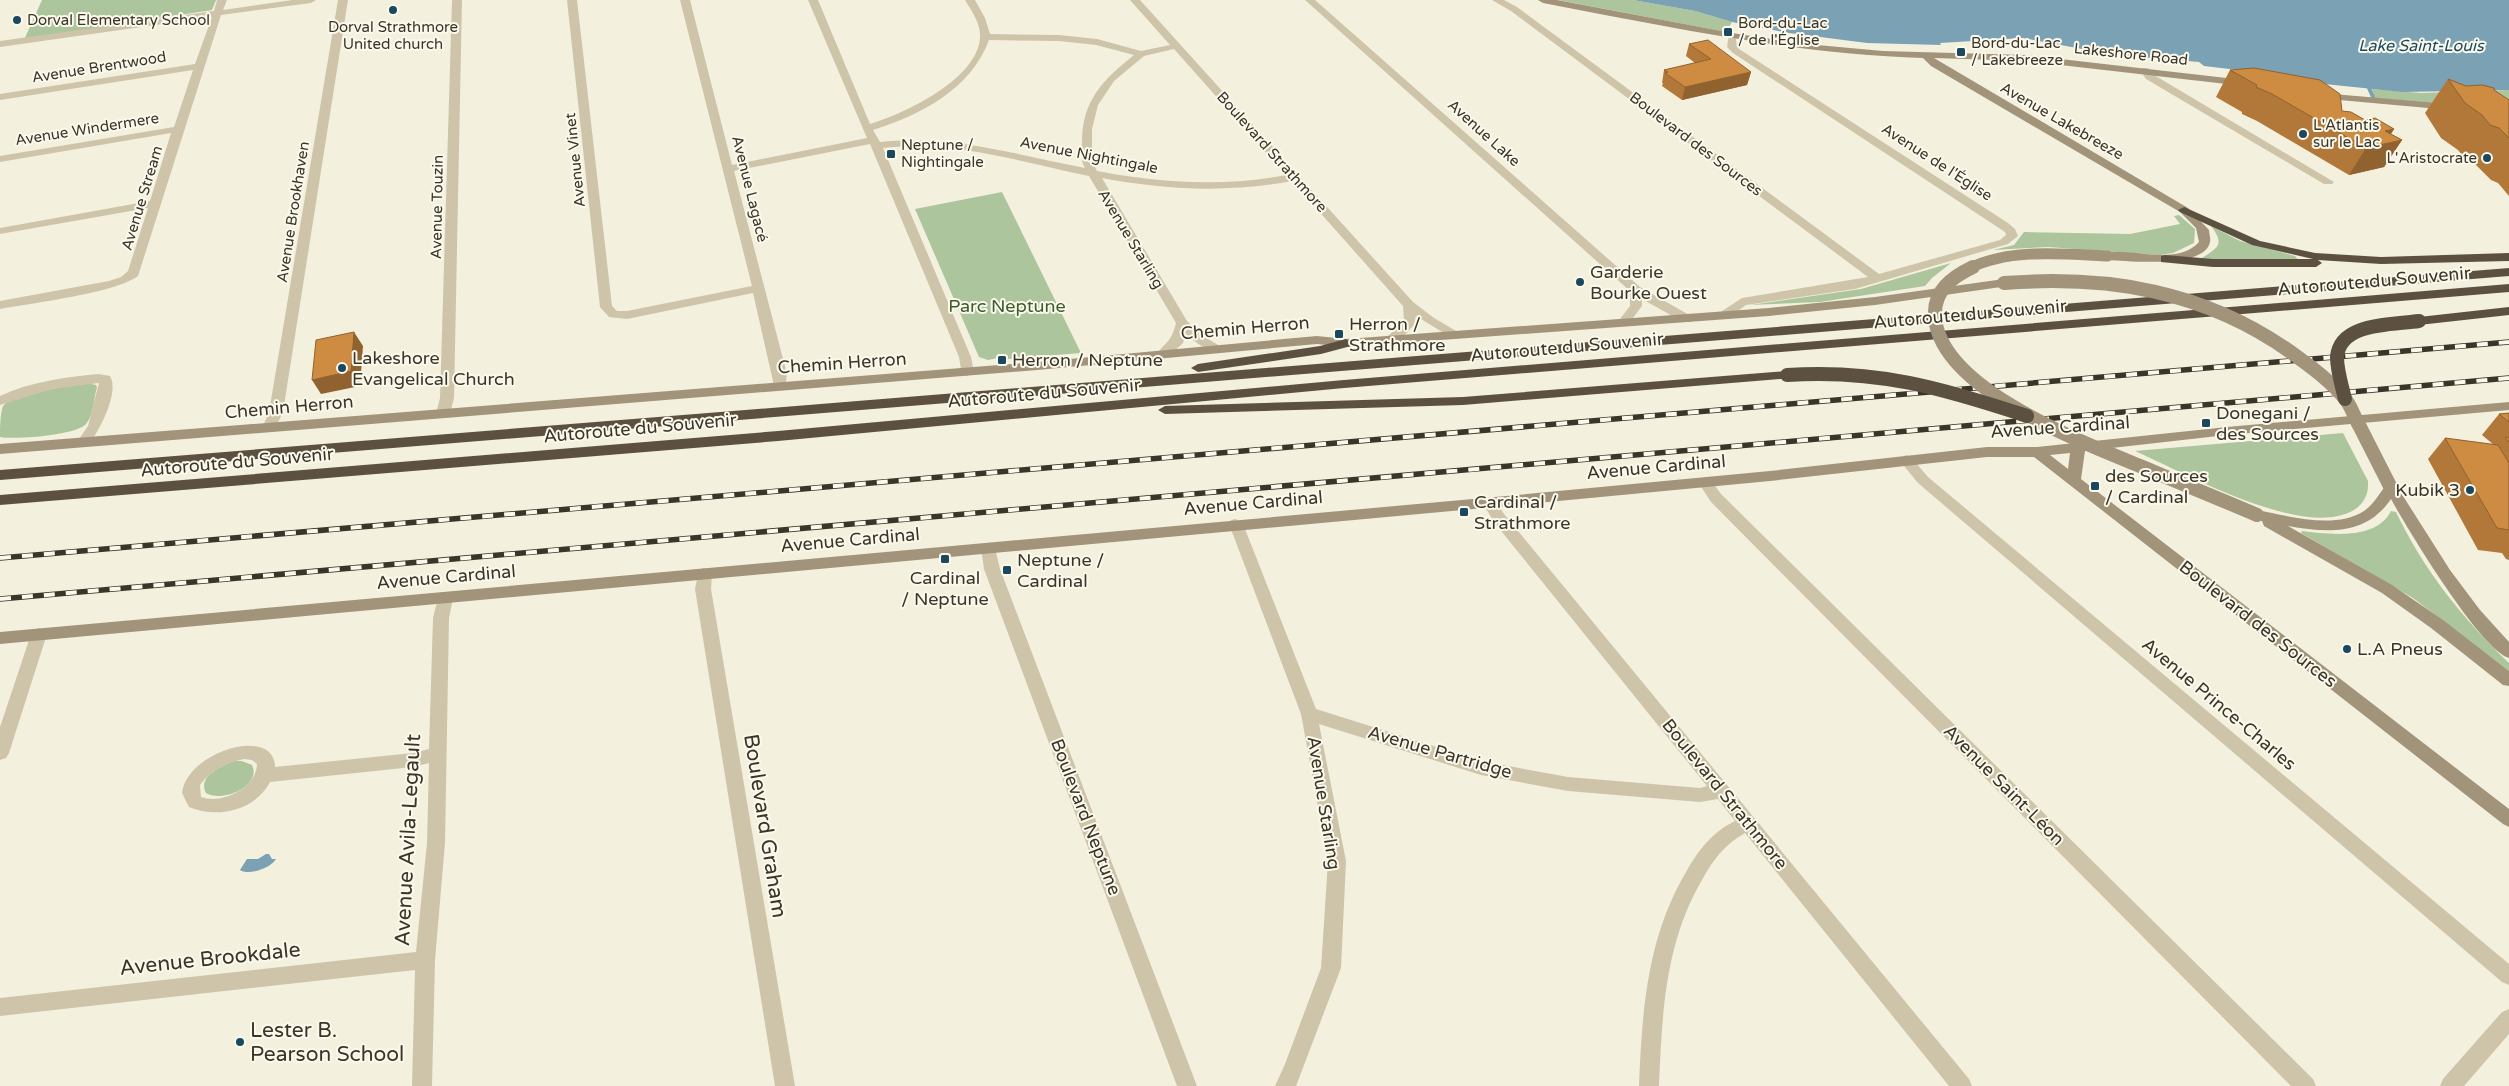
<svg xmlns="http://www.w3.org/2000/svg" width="2509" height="1086" viewBox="0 0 2509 1086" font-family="'Varela Round',sans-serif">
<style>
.green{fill:#acc59d}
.water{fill:#7ba1b4}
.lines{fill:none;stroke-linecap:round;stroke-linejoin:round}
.stream{stroke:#7ba1b4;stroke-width:4}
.street{fill:#cec4a9;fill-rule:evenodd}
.secondary{fill:#a2947a;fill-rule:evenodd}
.highway{fill:#5c5140;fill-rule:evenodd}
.rail-casing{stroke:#3a3429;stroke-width:5.5}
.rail{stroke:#fbf9eb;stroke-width:4;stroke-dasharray:11;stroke-linecap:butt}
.secondary-bridge-far1{stroke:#a2947a;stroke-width:11}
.secondary-bridge{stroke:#a2947a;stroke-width:14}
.highway-bridge{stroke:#5c5140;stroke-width:14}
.wall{fill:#b1783a}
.shaded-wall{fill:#90622f}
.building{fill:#ce8c43;stroke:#90622f}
.poi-dot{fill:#1b485f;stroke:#fbf9eb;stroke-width:2}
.labels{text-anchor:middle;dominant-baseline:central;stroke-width:4;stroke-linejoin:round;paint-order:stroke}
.far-poi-label{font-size:15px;fill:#3a3429;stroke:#fbf9eb;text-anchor:start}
.far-street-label{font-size:15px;fill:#3a3429;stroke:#fbf9eb}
.far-water-label{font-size:16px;font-style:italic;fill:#1b485f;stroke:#fbf9eb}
.poi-label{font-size:18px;fill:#3a3429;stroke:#fbf9eb;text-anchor:start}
.street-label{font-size:18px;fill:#3a3429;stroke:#fbf9eb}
.park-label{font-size:18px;fill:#3c5b2b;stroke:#fbf9eb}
.near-street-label{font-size:21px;fill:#3a3429;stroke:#fbf9eb}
.near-poi-label{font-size:21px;fill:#3a3429;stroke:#fbf9eb;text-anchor:start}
</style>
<rect width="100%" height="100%" fill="#f4f0de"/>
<!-- green -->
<g class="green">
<polygon points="42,0 216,0 212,10 24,40"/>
<polygon points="1558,0 1633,0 1695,11 1732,22 1726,32"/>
<polygon points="2372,89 2421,93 2509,90 2509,109 2375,98"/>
<polygon points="1002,192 1081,353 1008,359 1007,356 988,360 979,357 915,209"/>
<polygon points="2179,215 2195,229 2194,243 2173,253 2160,255 2048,247 1993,250 2014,245 2024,232 2130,234 2180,224 2174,216"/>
<path d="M 2211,226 L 2240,241 L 2295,256 L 2299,261 L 2199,260 C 2217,248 2226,246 2211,226 Z"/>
<polygon points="1951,263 1932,278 1925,286 1820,302 1750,305 1861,289"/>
<path d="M 87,383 L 96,385 L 97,387 C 94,398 93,416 86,424 C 77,435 16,440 0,437 C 0,428 0,415 3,406 C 12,393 71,386 87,383 Z"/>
<path d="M 2343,433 L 2368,481 C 2369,495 2363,506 2350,512 C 2299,537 2185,473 2135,451 Z"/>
<path d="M 2391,511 L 2396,512 C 2423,569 2463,619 2509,663 L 2509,671 L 2413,598 L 2301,533 L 2302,531 C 2329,534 2376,541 2391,511 Z"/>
<path d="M 234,761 L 242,761 L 252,765 C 262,786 222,803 206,793 C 197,776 222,766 234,761 Z"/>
</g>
<!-- water -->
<g class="water">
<polygon points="1633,0 2509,0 2509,90 2402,92 2315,83 2264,73 2204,66 2199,62 2115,55 2023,38 1940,43 1941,45 1867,43 1789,33 1732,22 1695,11"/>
<path d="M 266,854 L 269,854 L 272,859 L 276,859 C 271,868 248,876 240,870 L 247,859 L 258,859 Z"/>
</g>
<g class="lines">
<!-- stream -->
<polyline class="stream" points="2369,88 2373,97"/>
<!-- street -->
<g class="street">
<path d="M 217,0 L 227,0 L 223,10 L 292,0 L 316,0 L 311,3 L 221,15 L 138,276 C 116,293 32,303 0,309 L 0,301 L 109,281 L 121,277 L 128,271 L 148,208 L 0,234 L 0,228 L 150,201 L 171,133 L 0,162 L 0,156 L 174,127 L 193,70 L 0,100 L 0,94 L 195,64 L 212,17 L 0,47 L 0,41 L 214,11 Z"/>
<polygon points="338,0 348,0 283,412 274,431 269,432 262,428 269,412"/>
<polygon points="452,0 462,0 454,398 450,414 443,418 436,414 440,398"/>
<path d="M 567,0 L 577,0 L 612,306 L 617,311 L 627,311 L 752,286 L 680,0 L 690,0 L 732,165 L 867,138 L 808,0 L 818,0 L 870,124 C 904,114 981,78 980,35 C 980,23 972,11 965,0 L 975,0 L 985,18 L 990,34 L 1059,35 L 1097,39 L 1141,51 L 1170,45 L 1130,0 L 1140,0 L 1413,302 L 1434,318 L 1463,335 L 1457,339 L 1452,338 L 1416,316 L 1414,325 L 1398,342 L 1388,342 L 1387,339 L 1388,336 L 1404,321 L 1403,306 L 1292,181 C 1228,193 1166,190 1102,178 L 1187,321 L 1203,336 L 1225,349 L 1219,353 C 1207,350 1195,343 1186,334 L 1183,343 L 1167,358 L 1157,358 L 1156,355 C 1167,340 1171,343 1176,323 L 1089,176 C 1021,162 953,140 883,148 L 971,357 L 974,372 L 967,376 L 962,375 L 959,357 L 870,144 L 734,171 L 787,374 L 785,390 L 775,390 L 753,293 L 627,319 L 609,317 L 600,307 ZM 989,40 L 1059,41 L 1096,45 L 1134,55 C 1104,79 1082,100 1082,142 C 1082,151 1080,160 1085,168 C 1017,155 950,134 880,142 L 873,130 C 921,115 971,89 989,40 ZM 1174,49 L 1286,175 C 1223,187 1160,183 1097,171 L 1092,162 L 1092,129 L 1098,105 L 1114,81 L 1144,56 Z"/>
<polygon points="1305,0 1315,0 1640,287 1691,316 1693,319 1691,322 1683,322 1642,299 1642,306 1627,326 1619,326 1617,323 1630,306 1630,291"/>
<polygon points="1492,0 1504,0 1517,7 1879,274 2000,240 2006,235 2005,232 1733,53 1727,47 1729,34 1735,34 1737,46 1739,49 2008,223 2015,229 2018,236 2008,244 1855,289 1746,305 1727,319 1719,319 1717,316 1719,313 1742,298 1868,277 1511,11"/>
<polygon points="2142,68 2148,68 2154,75 2334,182 2332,184 2324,184 2146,79 2140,70"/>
<path d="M 98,374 L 110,376 C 120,393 99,430 89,445 L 79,445 L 77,442 L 88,426 L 99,383 L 52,389 L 0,405 L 0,396 C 29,382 66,377 98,374 Z"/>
<polygon points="1906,455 1911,457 1928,477 2509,964 2509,985 2502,982 1918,483 1899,460"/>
<polygon points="1705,477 1710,479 1721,494 2313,1079 2316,1086 2291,1086 1711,502 1698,482"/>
<path d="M 1489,497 L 1494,498 L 1504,514 L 1969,1079 L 1972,1086 L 1949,1086 L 1745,833 C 1725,844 1712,861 1702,880 C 1665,943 1662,1014 1659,1086 L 1639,1086 C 1642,1011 1647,938 1686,872 C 1698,851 1712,832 1735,821 L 1718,799 L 1700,802 L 1568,791 L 1481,775 L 1319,724 L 1346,861 L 1341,968 L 1296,1086 L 1275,1086 L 1285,1064 L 1321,968 L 1328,861 L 1301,714 L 1229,524 L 1231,520 L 1236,519 L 1243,524 L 1316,709 L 1481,761 L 1568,777 L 1700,788 L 1707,786 L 1494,522 L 1482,502 Z"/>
<polygon points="989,543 994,544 1000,569 1197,1086 1177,1086 984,569 981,548 984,544"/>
<polygon points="704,568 709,570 712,574 711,589 795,1086 775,1086 695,589 699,570"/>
<path d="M 445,592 L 451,594 L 453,598 L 449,618 L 445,843 L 435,960 L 432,1086 L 412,1086 L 415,970 L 0,1016 L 0,998 L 416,952 L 427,843 L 429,763 L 413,767 L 270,782 C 255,811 216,819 189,807 L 182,793 C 187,751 275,725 275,767 L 413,753 L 429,749 L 433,618 L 439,594 ZM 244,759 L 252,760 L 257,764 C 257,787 222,805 201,797 L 200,785 C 210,771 228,762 244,759 Z"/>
<polygon points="39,628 45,630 47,634 9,753 6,758 0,760 0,727 31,634 33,630"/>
<polygon points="2509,1009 2509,1034 2464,1086 2440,1086 2443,1079 2502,1012"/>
</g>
<!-- secondary -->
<g class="secondary">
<path d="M 1538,0 L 1557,0 L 1732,33 L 1806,44 L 1883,51 L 2025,55 L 2244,80 L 2249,83 L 2244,86 L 2025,61 L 1934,58 L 2188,208 L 2209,230 C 2209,233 2211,239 2210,242 C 2205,269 2128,261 2108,260 L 2104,259 L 2104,253 C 2131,247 2177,267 2199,242 L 2196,228 L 2180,212 L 1931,66 L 1923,58 C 1795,54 1669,27 1543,3 Z"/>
<polygon points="2321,93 2450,104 2455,107 2450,110 2317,98 2317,94"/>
<polygon points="2004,279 2010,283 2008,286 1875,305 1769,316 1346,347 1317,344 1037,370 0,454 0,444 1037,362 1317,336 1346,339 1769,308 1875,297"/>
<path d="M 2509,402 L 2509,410 L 2227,435 L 2085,451 L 2081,479 L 2509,809 L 2509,827 L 2503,824 L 2034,457 L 1987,457 L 1770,481 L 1517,505 L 0,644 L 0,632 L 1517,495 L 1770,471 L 1987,447 L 2037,447 L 2227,427 ZM 2070,453 L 2068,469 L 2050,455 Z"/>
<path d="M 2391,483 L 2396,485 L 2450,570 L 2480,610 L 2509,642 L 2509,658 C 2480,649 2408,530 2391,499 C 2366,536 2327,533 2288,526 L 2392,585 L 2443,620 L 2509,671 L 2509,686 L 2503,685 L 2431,628 L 2382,593 L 2264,526 L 2262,521 L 2252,519 L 2250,515 L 2257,510 C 2289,516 2334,530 2364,511 C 2373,505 2379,494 2386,485 Z"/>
</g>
<!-- highway -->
<g class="highway">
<polygon points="2184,207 2260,241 2315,253 2381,257 2509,253 2509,261 2381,264 2318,260 2322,263 2316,267 2213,267 2161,262 2161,256 2165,255 2213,259 2313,259 2252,245 2180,212 2178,210"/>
<polygon points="2509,268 2509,276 0,480 0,470"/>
<polygon points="2509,284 2509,292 1344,388 778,441 0,505 0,495 778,431 1344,380"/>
<polygon points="2509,307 2509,315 2419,325 2413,321 2419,317"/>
<polygon points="1346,339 1352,343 1351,346 1321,354 1198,372 1191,368 1198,364 1320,346"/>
<polygon points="1787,371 1794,375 1792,378 1463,405 1165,414 1158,410 1165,406 1463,397"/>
</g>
<!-- rail casing -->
<g class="rail-casing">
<g id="rail">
<polyline points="0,558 2509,342"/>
<polyline points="0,599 2509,378"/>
</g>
</g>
<!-- rail -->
<use href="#rail" class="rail"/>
<!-- secondary-bridge-far1 -->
<path class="secondary-bridge-far1" d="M 1970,268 C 2010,248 2065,254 2108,256"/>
<!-- secondary-bridge -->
<g class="secondary-bridge">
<path d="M 1973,267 C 1952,277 1933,291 1935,317 C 1940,390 2087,444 2145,468 C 2182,484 2220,499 2257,515"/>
<path d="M 2004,283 C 2109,275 2205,291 2292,353 C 2310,366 2332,382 2346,400 C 2352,408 2355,419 2360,427 C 2370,447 2381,468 2391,488"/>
</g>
<!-- highway-bridge -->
<g class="highway-bridge">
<path d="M 1787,375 C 1877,369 1942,388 2027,416"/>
<path d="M 2345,399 C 2342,386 2337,371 2337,357 C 2340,322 2393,325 2419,321"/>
</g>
</g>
<!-- wall -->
<g class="wall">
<polygon points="1689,44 1751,72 1747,85 1682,100 1662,86 1663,83 1662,83 1664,70 1695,63 1686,56"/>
<polygon points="2230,70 2365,120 2394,129 2391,134 2402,140 2384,167 2349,175 2257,121 2242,114 2242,112 2216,97"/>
<polygon points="2448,79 2466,86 2494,90 2509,100 2509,196 2498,183 2491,180 2474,163 2466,160 2458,150 2441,138 2425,113"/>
<polygon points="2509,413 2509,560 2506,559 2502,553 2478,550 2428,459 2445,438 2494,445 2482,435 2499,414"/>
</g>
<!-- shaded-wall -->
<g class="shaded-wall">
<polygon points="1751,72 1747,85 1682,100 1685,87"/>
<polygon points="2394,129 2384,144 2402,140 2384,167 2349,175 2366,148 2385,131"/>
<polygon points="354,332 363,346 360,386 321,394 312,380"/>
</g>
<!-- building -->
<g class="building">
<polygon points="1708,40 1751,72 1685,87 1665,73 1668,72 1664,70 1711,59 1689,44"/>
<polygon points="2254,68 2320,80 2340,94 2342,111 2351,112 2365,120 2375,118 2394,129 2385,131 2402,140 2366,148 2272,94 2256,87 2257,85 2230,70"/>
<polygon points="2448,79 2466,86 2482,85 2494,88 2494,90 2509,100 2509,138 2499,128 2490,125 2482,115 2465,103"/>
<polygon points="354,332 351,371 312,380 316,340"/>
<polygon points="2509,413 2509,422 2499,414"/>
<polygon points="2509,437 2509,442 2505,438"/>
<polygon points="2445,438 2498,445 2509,463 2509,530 2497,528"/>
</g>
<!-- markers -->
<g class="poi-dot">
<circle cx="393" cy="10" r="5"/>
<circle cx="17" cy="20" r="5"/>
<rect x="1723" y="27" width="10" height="10" rx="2.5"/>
<rect x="1956" y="47" width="10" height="10" rx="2.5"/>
<circle cx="2303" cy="134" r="5"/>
<rect x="886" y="149" width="10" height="10" rx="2.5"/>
<circle cx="2487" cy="158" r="5"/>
<circle cx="1580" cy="282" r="5"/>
<rect x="1334" y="329" width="10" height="10" rx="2.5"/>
<rect x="997" y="355" width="10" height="10" rx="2.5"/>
<circle cx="342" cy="368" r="5"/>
<rect x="2201" y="418" width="10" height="10" rx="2.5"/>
<rect x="2090" y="481" width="10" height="10" rx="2.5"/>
<circle cx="2470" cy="490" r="5"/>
<rect x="1459" y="507" width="10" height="10" rx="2.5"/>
<rect x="940" y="554" width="10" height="10" rx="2.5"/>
<rect x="1002" y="565" width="10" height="10" rx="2.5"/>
<circle cx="2347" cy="649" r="5"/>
<circle cx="240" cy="1042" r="5"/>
</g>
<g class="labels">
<!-- far-poi labels -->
<g class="far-poi-label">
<text x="27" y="20">Dorval Elementary School</text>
<text x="1738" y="23">Bord-du-Lac<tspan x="1738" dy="17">/ de l'Église</tspan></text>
<text x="393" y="27" text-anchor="middle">Dorval Strathmore<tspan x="393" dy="17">United church</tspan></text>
<text x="1971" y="43">Bord-du-Lac<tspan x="1971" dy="17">/ Lakebreeze</tspan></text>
<text x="2313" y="125">L'Atlantis<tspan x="2313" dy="17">sur le Lac</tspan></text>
<text x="901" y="145">Neptune /<tspan x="901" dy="17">Nightingale</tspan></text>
<text x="2477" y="158" text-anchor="end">L'Aristocrate</text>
</g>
<!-- far-street labels -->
<g class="far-street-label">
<text transform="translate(2131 54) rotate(6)">Lakeshore Road</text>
<text transform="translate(99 67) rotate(-9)">Avenue Brentwood</text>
<text transform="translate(2062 121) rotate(30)">Avenue Lakebreeze</text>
<text transform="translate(87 129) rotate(-9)">Avenue Windermere</text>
<text transform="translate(1484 133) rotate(42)">Avenue Lake</text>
<text transform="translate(1696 144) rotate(37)">Boulevard des Sources</text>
<text transform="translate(1272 152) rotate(48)">Boulevard Strathmore</text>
<text transform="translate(1089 155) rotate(11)">Avenue Nightingale</text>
<text transform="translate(575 160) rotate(-96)">Avenue Vinet</text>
<text transform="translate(1937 162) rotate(33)">Avenue de l'Église</text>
<text transform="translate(750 189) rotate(76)">Avenue Lagacé</text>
<text transform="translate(142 198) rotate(-73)">Avenue Stream</text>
<text transform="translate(437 207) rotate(-89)">Avenue Touzin</text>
<text transform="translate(293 212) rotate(-81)">Avenue Brookhaven</text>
<text transform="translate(1131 239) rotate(59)">Avenue Starling</text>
</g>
<!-- far-water labels -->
<g class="far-water-label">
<text x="2421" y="46">Lake Saint-Louis</text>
</g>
<!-- poi labels -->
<g class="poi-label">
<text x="1590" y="272">Garderie<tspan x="1590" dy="21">Bourke Ouest</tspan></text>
<text x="1349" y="324">Herron /<tspan x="1349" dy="21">Strathmore</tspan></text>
<text x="352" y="358">Lakeshore<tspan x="352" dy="21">Evangelical Church</tspan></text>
<text x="1012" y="360">Herron / Neptune</text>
<text x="2216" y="413">Donegani /<tspan x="2216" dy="21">des Sources</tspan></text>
<text x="2105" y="476">des Sources<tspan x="2105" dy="21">/ Cardinal</tspan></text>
<text x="2460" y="490" text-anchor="end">Kubik 3</text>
<text x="1474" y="502">Cardinal /<tspan x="1474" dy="21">Strathmore</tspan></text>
<text x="1017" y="560">Neptune /<tspan x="1017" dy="21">Cardinal</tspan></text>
<text x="945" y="578" text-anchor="middle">Cardinal<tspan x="945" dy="21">/ Neptune</tspan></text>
<text x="2357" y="649">L.A Pneus</text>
</g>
<!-- street labels -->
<g class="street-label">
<text transform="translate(2374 281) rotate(-5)">Autoroute du Souvenir</text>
<text transform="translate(1970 314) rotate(-5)">Autoroute du Souvenir</text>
<text transform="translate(1245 328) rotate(-5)">Chemin Herron</text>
<text transform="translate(1567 347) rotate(-5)">Autoroute du Souvenir</text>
<text transform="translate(842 363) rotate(-4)">Chemin Herron</text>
<text transform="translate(1044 393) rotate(-5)">Autoroute du Souvenir</text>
<text transform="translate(289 407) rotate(-5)">Chemin Herron</text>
<text transform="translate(2060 427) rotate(-4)">Avenue Cardinal</text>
<text transform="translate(640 428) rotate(-5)">Autoroute du Souvenir</text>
<text transform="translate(237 462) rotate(-5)">Autoroute du Souvenir</text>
<text transform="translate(1656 467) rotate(-5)">Avenue Cardinal</text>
<text transform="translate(1253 503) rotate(-5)">Avenue Cardinal</text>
<text transform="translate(850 540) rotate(-5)">Avenue Cardinal</text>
<text transform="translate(446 577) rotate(-5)">Avenue Cardinal</text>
<text transform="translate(2258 624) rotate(38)">Boulevard des Sources</text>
<text transform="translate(2219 704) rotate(40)">Avenue Prince-Charles</text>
<text transform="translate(1440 752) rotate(16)">Avenue Partridge</text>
<text transform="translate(2004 785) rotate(45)">Avenue Saint-Léon</text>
<text transform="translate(1725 794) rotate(51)">Boulevard Strathmore</text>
<text transform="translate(1324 803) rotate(81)">Avenue Starling</text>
<text transform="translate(1086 817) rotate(69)">Boulevard Neptune</text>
</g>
<!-- park labels -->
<g class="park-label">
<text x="1007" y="306">Parc Neptune</text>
</g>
<!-- near-street labels -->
<g class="near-street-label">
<text transform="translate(765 826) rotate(81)">Boulevard Graham</text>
<text transform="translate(408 840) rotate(-87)">Avenue Avila-Legault</text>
<text transform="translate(210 959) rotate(-6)">Avenue Brookdale</text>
</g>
<!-- near-poi labels -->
<g class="near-poi-label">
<text x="250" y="1030">Lester B.<tspan x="250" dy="24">Pearson School</tspan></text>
</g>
</g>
</svg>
